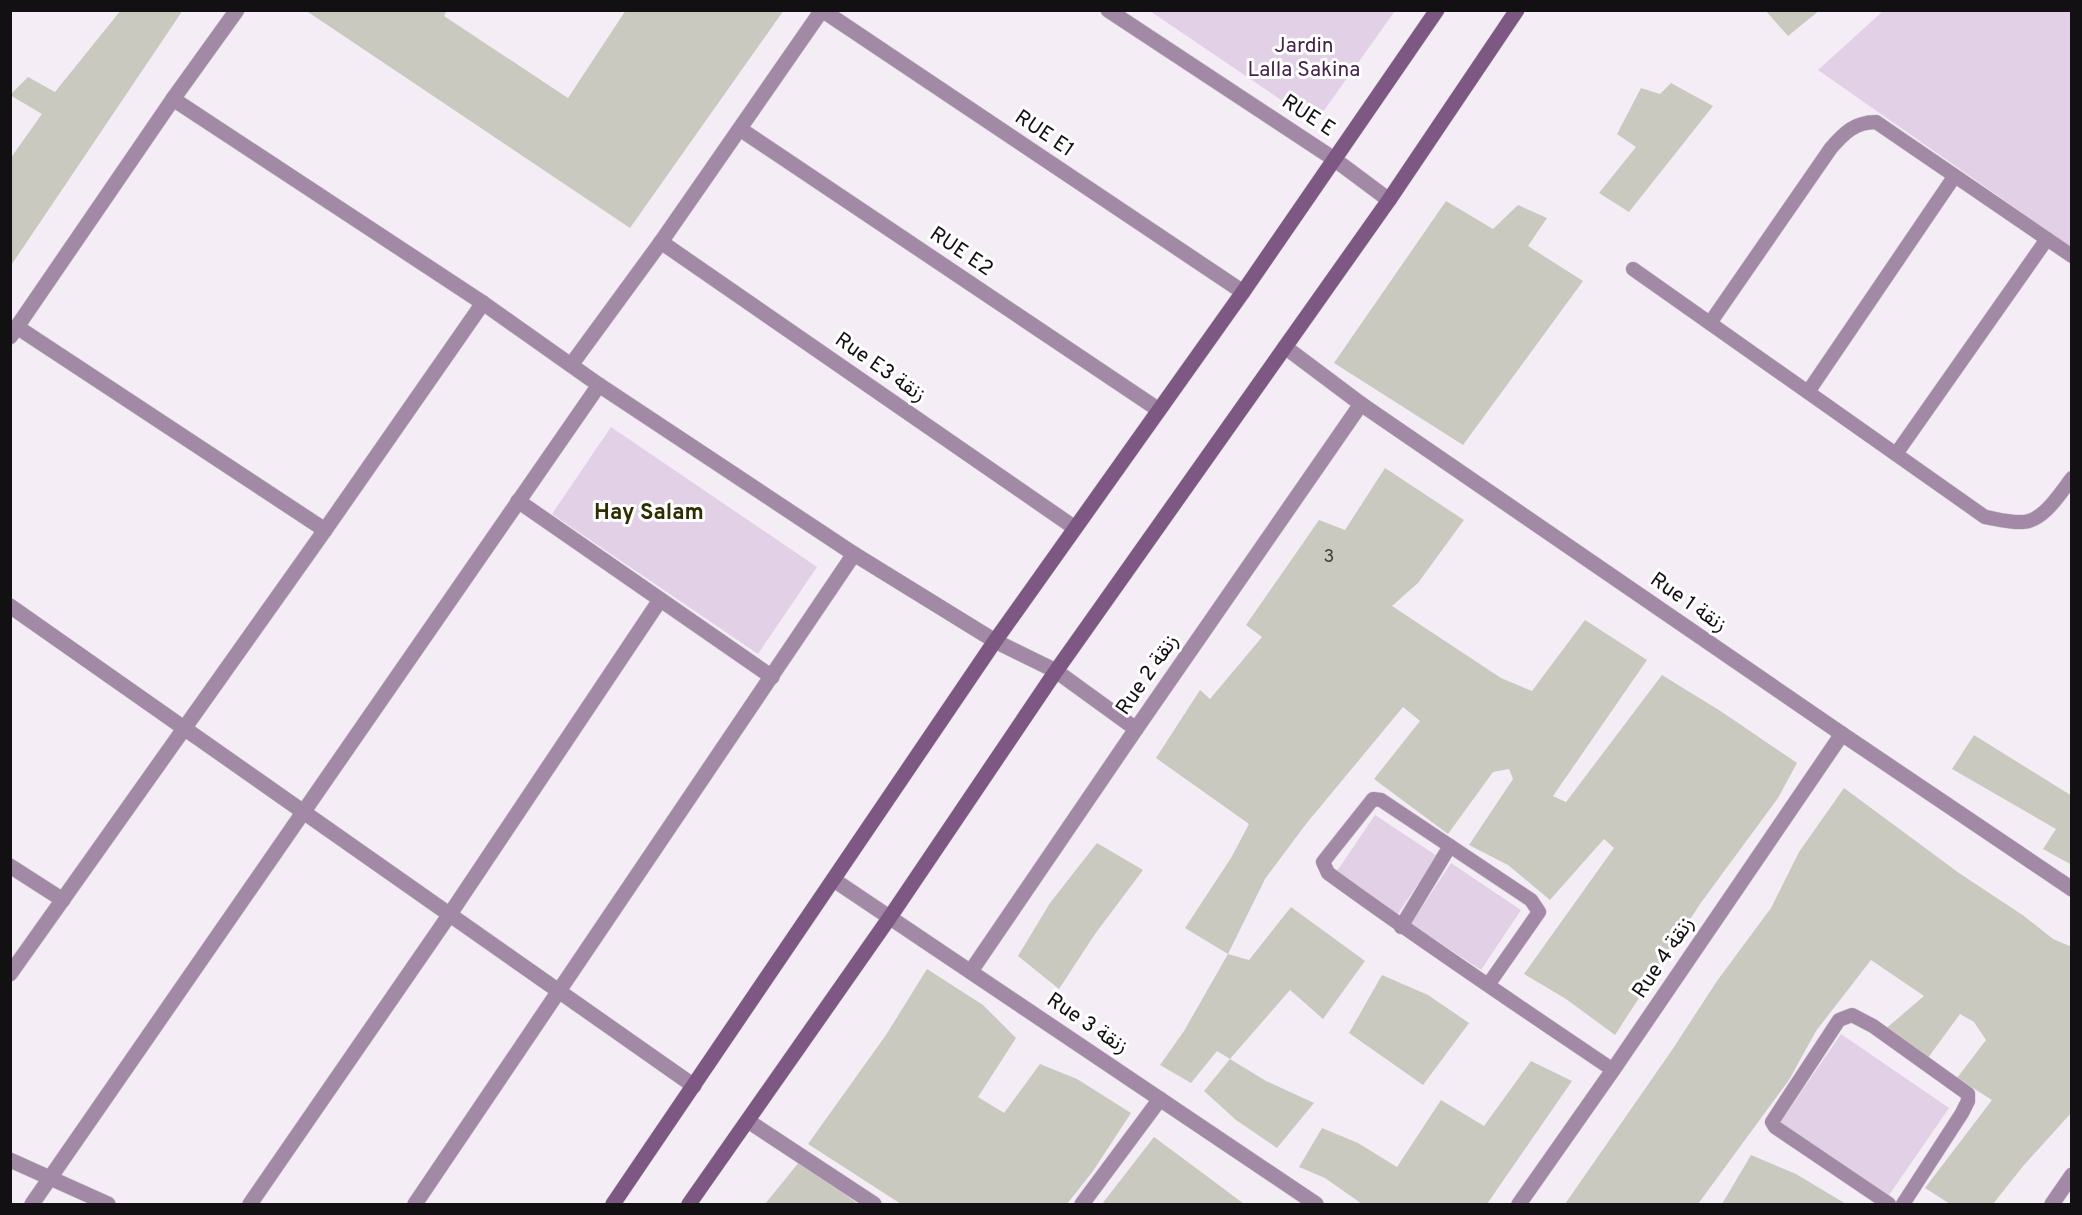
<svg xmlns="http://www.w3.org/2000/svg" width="2082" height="1215" viewBox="0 0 2082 1215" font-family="Overpass,'Noto Sans Arabic',sans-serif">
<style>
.green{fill:#e2d0e6}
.building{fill:#c9c9bf}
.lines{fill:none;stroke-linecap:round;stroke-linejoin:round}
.service-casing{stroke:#d1cad2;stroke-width:15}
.minor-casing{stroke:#d1cad2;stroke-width:16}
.tertiary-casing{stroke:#d1cad2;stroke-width:16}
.secondary-casing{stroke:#d1cad2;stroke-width:16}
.service{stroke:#a289a6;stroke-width:14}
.minor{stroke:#a289a6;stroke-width:15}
.tertiary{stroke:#a289a6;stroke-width:15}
.secondary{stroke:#7c5882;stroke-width:15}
.labels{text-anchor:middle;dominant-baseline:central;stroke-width:6;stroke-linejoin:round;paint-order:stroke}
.number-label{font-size:18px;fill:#403e3e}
.park-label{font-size:21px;fill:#45214c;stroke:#fff}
.street-label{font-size:21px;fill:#131013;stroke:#fff}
.neighbourhood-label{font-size:22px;font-weight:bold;fill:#2f2e03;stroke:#fff}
</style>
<rect width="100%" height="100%" fill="#f5edf6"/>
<!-- green -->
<g class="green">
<polygon points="1150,11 1395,11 1315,123"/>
<polygon points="1883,11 2071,11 2071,247 1818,70"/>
<polygon points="611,427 817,567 758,654 552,514"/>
<polygon points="1375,815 1437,856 1397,915 1335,874"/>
<polygon points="1451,863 1521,910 1481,970 1411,924"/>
<polygon points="1841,1034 1949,1108 1887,1198 1779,1124"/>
</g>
<!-- building -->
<g class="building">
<polygon points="121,10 183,10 10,267 10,159 42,114 10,95 28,77 55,92"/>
<polygon points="305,10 447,10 444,16 568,98 626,10 784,10 630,228"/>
<polygon points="1765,10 1820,10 1788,36"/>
<polygon points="1671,83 1713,106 1629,212 1599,193 1636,147 1617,134 1641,88 1660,94"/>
<polygon points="1446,201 1493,229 1518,205 1547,218 1528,246 1583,281 1463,445 1334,363"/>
<polygon points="1385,468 1464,520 1418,583 1392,606 1501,678 1532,691 1585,620 1647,660 1553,796 1566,802 1662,675 1722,712 1797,763 1778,798 1700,904 1615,1035 1566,999 1524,974 1614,848 1604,839 1550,900 1508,865 1469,845 1513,779 1509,769 1493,772 1448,834 1374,779 1420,721 1403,707 1306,824 1265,879 1228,954 1249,960 1291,907 1365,961 1323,1019 1290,990 1230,1059 1266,1081 1314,1103 1277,1148 1236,1120 1204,1091 1230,1059 1217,1051 1191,1083 1160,1065 1184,1031 1228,954 1185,928 1231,858 1249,824 1156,758 1200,690 1210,699 1262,637 1246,625 1319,520 1345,530"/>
<polygon points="1974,735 2072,796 2072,865 2043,849 2056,829 1952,769"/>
<polygon points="1844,788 1959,873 2024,916 2053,939 2072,947 2072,1112 2024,1165 1993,1204 1950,1204 1925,1188 1992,1100 1957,1078 1986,1040 1974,1022 1960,1014 1925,1062 1883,1031 1924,996 1871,960 1816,1031 1789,1080 1698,1204 1565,1204 1672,1050 1717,981 1771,908 1799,852"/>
<polygon points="1097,843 1143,870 1095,934 1059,989 1018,956 1050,903"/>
<polygon points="927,969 983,1005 1016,1038 978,1097 1004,1113 1040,1064 1077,1079 1131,1113 1093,1171 1067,1204 901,1204 808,1144 886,1035"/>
<polygon points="1382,975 1428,995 1469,1023 1423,1085 1349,1033"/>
<polygon points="1531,1061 1572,1081 1487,1204 1362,1204 1325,1178 1299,1167 1322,1128 1358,1143 1397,1167 1441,1100 1484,1126"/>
<polygon points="1154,1137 1212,1180 1244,1204 1102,1204"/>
<polygon points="1751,1155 1796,1174 1846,1204 1722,1204"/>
<polygon points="800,1161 858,1204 765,1204"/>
</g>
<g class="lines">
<!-- service casing -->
<g class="service-casing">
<g id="service">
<path d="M 1633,269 L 1985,517 C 1997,519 2011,523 2023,522 C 2044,521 2061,492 2072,478"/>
<path d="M 1710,323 L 1831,148 C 1844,133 1855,122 1876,122 L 2072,256"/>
<polyline points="1808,392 1954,177"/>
<polyline points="1896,454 2047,239"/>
<polyline points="1401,927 1450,846"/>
<path d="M 1488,985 L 1539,912 L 1531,900 L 1381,800 L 1373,799 L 1323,862 L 1328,873 C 1421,941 1517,1005 1613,1070"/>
<polyline points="1889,1204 1775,1127 1772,1122 1839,1020 1852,1015 1873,1026 1968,1094 1968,1101 1962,1113 1903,1204"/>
</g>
</g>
<!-- minor casing -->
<g class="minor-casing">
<g id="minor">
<polyline points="822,10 1243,292"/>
<polyline points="173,99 483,303 599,385 854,554 995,641 1056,671 1136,729"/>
<polyline points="740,129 1159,410"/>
<polyline points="661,242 1075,528"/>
<polyline points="17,327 325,530"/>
<polyline points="10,337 173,99 237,10"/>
<polyline points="1285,347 1361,404 1842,734 2072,889"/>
<polyline points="571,365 661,242 822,10"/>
<polyline points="518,501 772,677"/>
<polyline points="10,606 694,1086"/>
<polyline points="10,866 63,900"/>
<polyline points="834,880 1316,1204"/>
<polyline points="971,971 1136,729 1361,404"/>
<polyline points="10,974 325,530 483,303"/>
<polyline points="748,1121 874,1204"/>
<polyline points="32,1204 599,385"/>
<polyline points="250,1204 450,914 660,600"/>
<polyline points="415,1204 854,554"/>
<polyline points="1082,1204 1160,1099"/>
<polyline points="1519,1204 1613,1070 1842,734"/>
<polyline points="2052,1204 2072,1175"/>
</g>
</g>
<!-- tertiary casing -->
<g class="tertiary-casing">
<g id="tertiary">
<polyline points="1108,10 1334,159 1389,200"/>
<polyline points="10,1160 108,1204"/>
</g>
</g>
<!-- secondary casing -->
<g class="secondary-casing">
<g id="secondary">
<polyline points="613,1204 995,641 1243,292 1437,10"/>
<polyline points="689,1204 890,917 1056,671 1389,200 1517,10"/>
</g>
</g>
<!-- service -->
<use href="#service" class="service"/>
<!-- minor -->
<use href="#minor" class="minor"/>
<!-- tertiary -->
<use href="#tertiary" class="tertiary"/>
<!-- secondary -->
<use href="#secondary" class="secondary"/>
</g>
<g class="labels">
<!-- number labels -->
<g class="number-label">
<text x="1329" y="557">3</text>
</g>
<!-- park labels -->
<g class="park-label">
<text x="1304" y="46">Jardin<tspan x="1304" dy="24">Lalla Sakina</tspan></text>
</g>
<!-- street labels -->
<g class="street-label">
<text transform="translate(1308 116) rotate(33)">RUE E</text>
<text transform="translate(1044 134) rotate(34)">RUE E1</text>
<text transform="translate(961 252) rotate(34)">RUE E2</text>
<text transform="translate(880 368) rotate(35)">Rue E3 زنقة</text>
<text transform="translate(1688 603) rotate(35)">Rue 1 زنقة</text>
<text transform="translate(1148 675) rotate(-55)">Rue 2 زنقة</text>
<text transform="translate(1664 958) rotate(-56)">Rue 4 زنقة</text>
<text transform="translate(1087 1024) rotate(34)">Rue 3 زنقة</text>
</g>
<!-- neighbourhood labels -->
<g class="neighbourhood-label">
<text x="649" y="513">Hay Salam</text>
</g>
</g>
<!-- border -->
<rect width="2082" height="1215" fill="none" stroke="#131013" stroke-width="24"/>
</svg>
